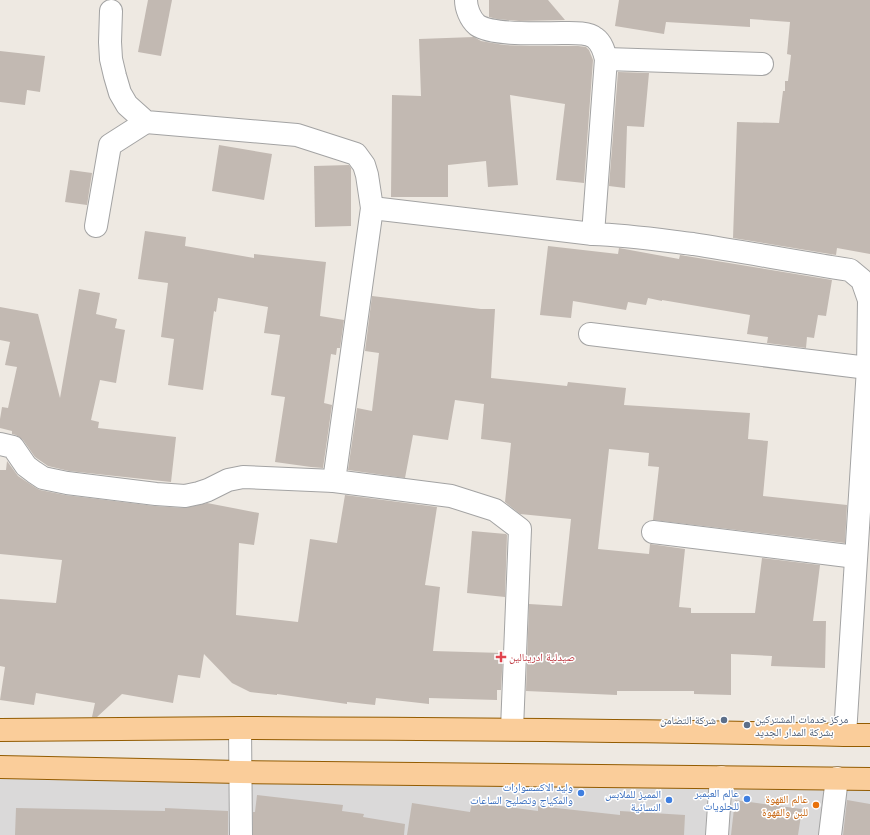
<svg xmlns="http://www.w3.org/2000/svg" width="870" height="835" viewBox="0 0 870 835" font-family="Inter,'Noto Naskh Arabic',sans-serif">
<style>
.residential{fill:#dad9d9}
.building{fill:#c2b9b2}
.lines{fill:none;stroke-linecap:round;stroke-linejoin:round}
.minor-casing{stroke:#a3a3a3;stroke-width:24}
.major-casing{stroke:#935c02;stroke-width:24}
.minor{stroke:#fff;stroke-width:22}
.major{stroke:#facd9a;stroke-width:22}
.health-dot{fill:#e0444e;stroke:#fff;stroke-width:1.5}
.service-dot{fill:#5c6f8a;stroke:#fff;stroke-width:1.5}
.shop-dot{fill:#3f7fe0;stroke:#fff;stroke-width:1.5}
.food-dot{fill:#e8710a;stroke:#fff;stroke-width:1.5}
.labels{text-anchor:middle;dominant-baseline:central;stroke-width:3;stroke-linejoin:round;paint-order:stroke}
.health-label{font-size:11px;fill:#be3a42;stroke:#fff;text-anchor:start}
.service-label{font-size:11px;fill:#4e5e75;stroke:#fff;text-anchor:start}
.shop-label{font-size:11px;fill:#366cbe;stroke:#fff;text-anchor:end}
.food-label{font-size:11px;fill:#c56008;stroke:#fff;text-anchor:end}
</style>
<rect width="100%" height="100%" fill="#eee9e2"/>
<!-- residential -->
<polygon class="residential" points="0,773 870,784 870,835 0,835"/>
<!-- building -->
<g class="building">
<polygon points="148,0 172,0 161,56 138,52"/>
<polygon points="489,0 548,0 565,20 519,21 497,19 489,17"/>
<polygon points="619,0 870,0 870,254 837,248 836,255 733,238 737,122 779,123 783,91 785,91 785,81 788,81 791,55 787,54 790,22 750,19 750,27 666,22 664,34 615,26"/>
<polygon points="474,37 481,41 504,45 530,46 578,46 586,47 589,50 593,60 584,183 556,180 565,104 510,95 518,185 488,187 486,161 448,165 448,197 391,197 392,95 421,96 419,39"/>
<polygon points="0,51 45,56 40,92 27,90 25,105 0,102"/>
<polygon points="618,72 649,73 644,127 627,126 625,188 609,186"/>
<polygon points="219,145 272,154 264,200 212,191"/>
<polygon points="349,165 351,168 351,226 315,227 314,166"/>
<polygon points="70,170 92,173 87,205 65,202"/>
<polygon points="145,231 186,237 185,246 254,258 254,254 326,262 320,316 344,320 340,348 337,348 336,355 331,354 324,403 332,405 323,468 311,467 275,462 285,397 271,395 280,335 264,333 268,307 218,298 216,312 214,311 203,390 168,385 174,339 161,337 168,283 138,279"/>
<polygon points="548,246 618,254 619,248 679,259 680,255 832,280 826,316 818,315 814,338 807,337 806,348 767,343 768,337 747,334 750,315 662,300 662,301 648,298 646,305 628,302 626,310 573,301 571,318 540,315"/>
<polygon points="79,289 100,293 96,314 117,319 115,328 125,330 116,383 100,380 91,420 99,422 98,428 176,437 171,482 69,471 48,466 35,457 23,440 16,435 12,434 12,431 0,428 0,419 2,407 8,408 17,367 5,365 10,342 0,340 0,307 38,314 60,398"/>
<polygon points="372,296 481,309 495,309 491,378 567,386 568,382 626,388 624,405 750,413 748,439 768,441 763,496 847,505 845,543 653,520 659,467 648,466 649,453 609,449 598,549 649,554 650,544 685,549 679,607 691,608 691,613 755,613 762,558 820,565 813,621 826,621 825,668 771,666 772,656 731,654 731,695 694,694 694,691 617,691 617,695 526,691 529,604 562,606 571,519 520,514 505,502 511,443 481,439 484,404 455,400 448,440 413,435 405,478 348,470 357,408 372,411 379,353 365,351"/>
<polygon points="7,461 18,476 36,488 40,490 65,495 155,506 184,508 207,503 259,513 254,545 239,543 236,615 298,622 310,539 337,543 345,495 437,507 425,585 440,587 433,651 503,653 501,690 497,690 497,700 429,698 429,704 376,698 375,705 347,702 347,704 277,694 277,695 250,692 232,683 204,654 200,678 178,675 173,703 122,694 97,717 92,717 95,703 36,693 34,705 0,700 5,667 0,666 0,599 56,603 62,560 0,554 0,470 6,470"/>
<polygon points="472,531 506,534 507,535 505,597 467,593"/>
<polygon points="257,795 343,805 342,811 364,814 363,817 405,824 404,835 253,835 253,812 255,812"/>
<polygon points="735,800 802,809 798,835 731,835"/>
<polygon points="847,800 870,804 870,835 843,835"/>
<polygon points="472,802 538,811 538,806 620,815 620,811 685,815 684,835 407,835 412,803 470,812"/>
<polygon points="16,808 165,811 165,808 228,811 228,835 15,835"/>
</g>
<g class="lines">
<!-- minor casing -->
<g class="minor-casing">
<g id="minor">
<path d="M 466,0 C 466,8 470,19 477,25 C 493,36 542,33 562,33 C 571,33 588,32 595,38 C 602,43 604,51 606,59 L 593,234 C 627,235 660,240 693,244 C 745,252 797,262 850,270 L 862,280 L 869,300 L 868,368 L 845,735"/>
<polyline points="111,11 110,42 111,59 115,76 120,93 127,105 146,122 297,135 356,154 364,165 367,175 372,208 334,481 451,496 495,510 520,529 512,729"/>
<polyline points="606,59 762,64"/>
<polyline points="372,208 593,234"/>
<polyline points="96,226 110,145 146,122"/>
<polyline points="590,334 868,368"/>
<polyline points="0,444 13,447 26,466 34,472 43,478 67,483 156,494 185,496 199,493 208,490 228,480 243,477 334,481"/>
<polyline points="653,532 856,557"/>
<polyline points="240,728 241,835"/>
<polyline points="717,835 721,777"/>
<polyline points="830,835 837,778"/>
</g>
</g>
<!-- major casing -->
<g class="major-casing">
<g id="major">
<path d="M 0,730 C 81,730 161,728 242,728 C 443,729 644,730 845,735 L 870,735"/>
<polyline points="0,767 240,772 870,779"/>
</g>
</g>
<!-- minor -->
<use href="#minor" class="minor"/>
<!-- major -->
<use href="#major" class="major"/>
</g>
<!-- markers -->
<path class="health-dot" d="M499 651h4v4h4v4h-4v4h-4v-4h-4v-4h4z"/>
<g class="service-dot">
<circle cx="724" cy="720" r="4"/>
<circle cx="747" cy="725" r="4"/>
</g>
<g class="shop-dot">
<circle cx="581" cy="793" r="4"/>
<circle cx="747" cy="799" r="4"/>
<circle cx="669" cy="800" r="4"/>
</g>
<circle class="food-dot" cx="816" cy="805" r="4"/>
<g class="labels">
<!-- health labels -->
<g class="health-label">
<text x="509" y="657">صيدلية ادرينالين</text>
</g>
<!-- service labels -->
<g class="service-label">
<text x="755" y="719">مركز خدمات المشتركين<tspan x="755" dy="13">بشركة المدار الجديد</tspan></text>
<text x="716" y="720" text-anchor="end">شركة التضامن</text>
</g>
<!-- shop labels -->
<g class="shop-label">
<text x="573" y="787">وليد الاكسسوارات<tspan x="573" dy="13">والمكياج وتصليح الساعات</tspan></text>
<text x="739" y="793">عالم العبمبر<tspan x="739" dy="13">للحلويات</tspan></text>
<text x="661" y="794">المميز للملابس<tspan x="661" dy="13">النسائية</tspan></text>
</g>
<!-- food labels -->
<g class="food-label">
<text x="808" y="799">عالم القهوة<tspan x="808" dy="13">للبن والقهوة</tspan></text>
</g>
</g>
</svg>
